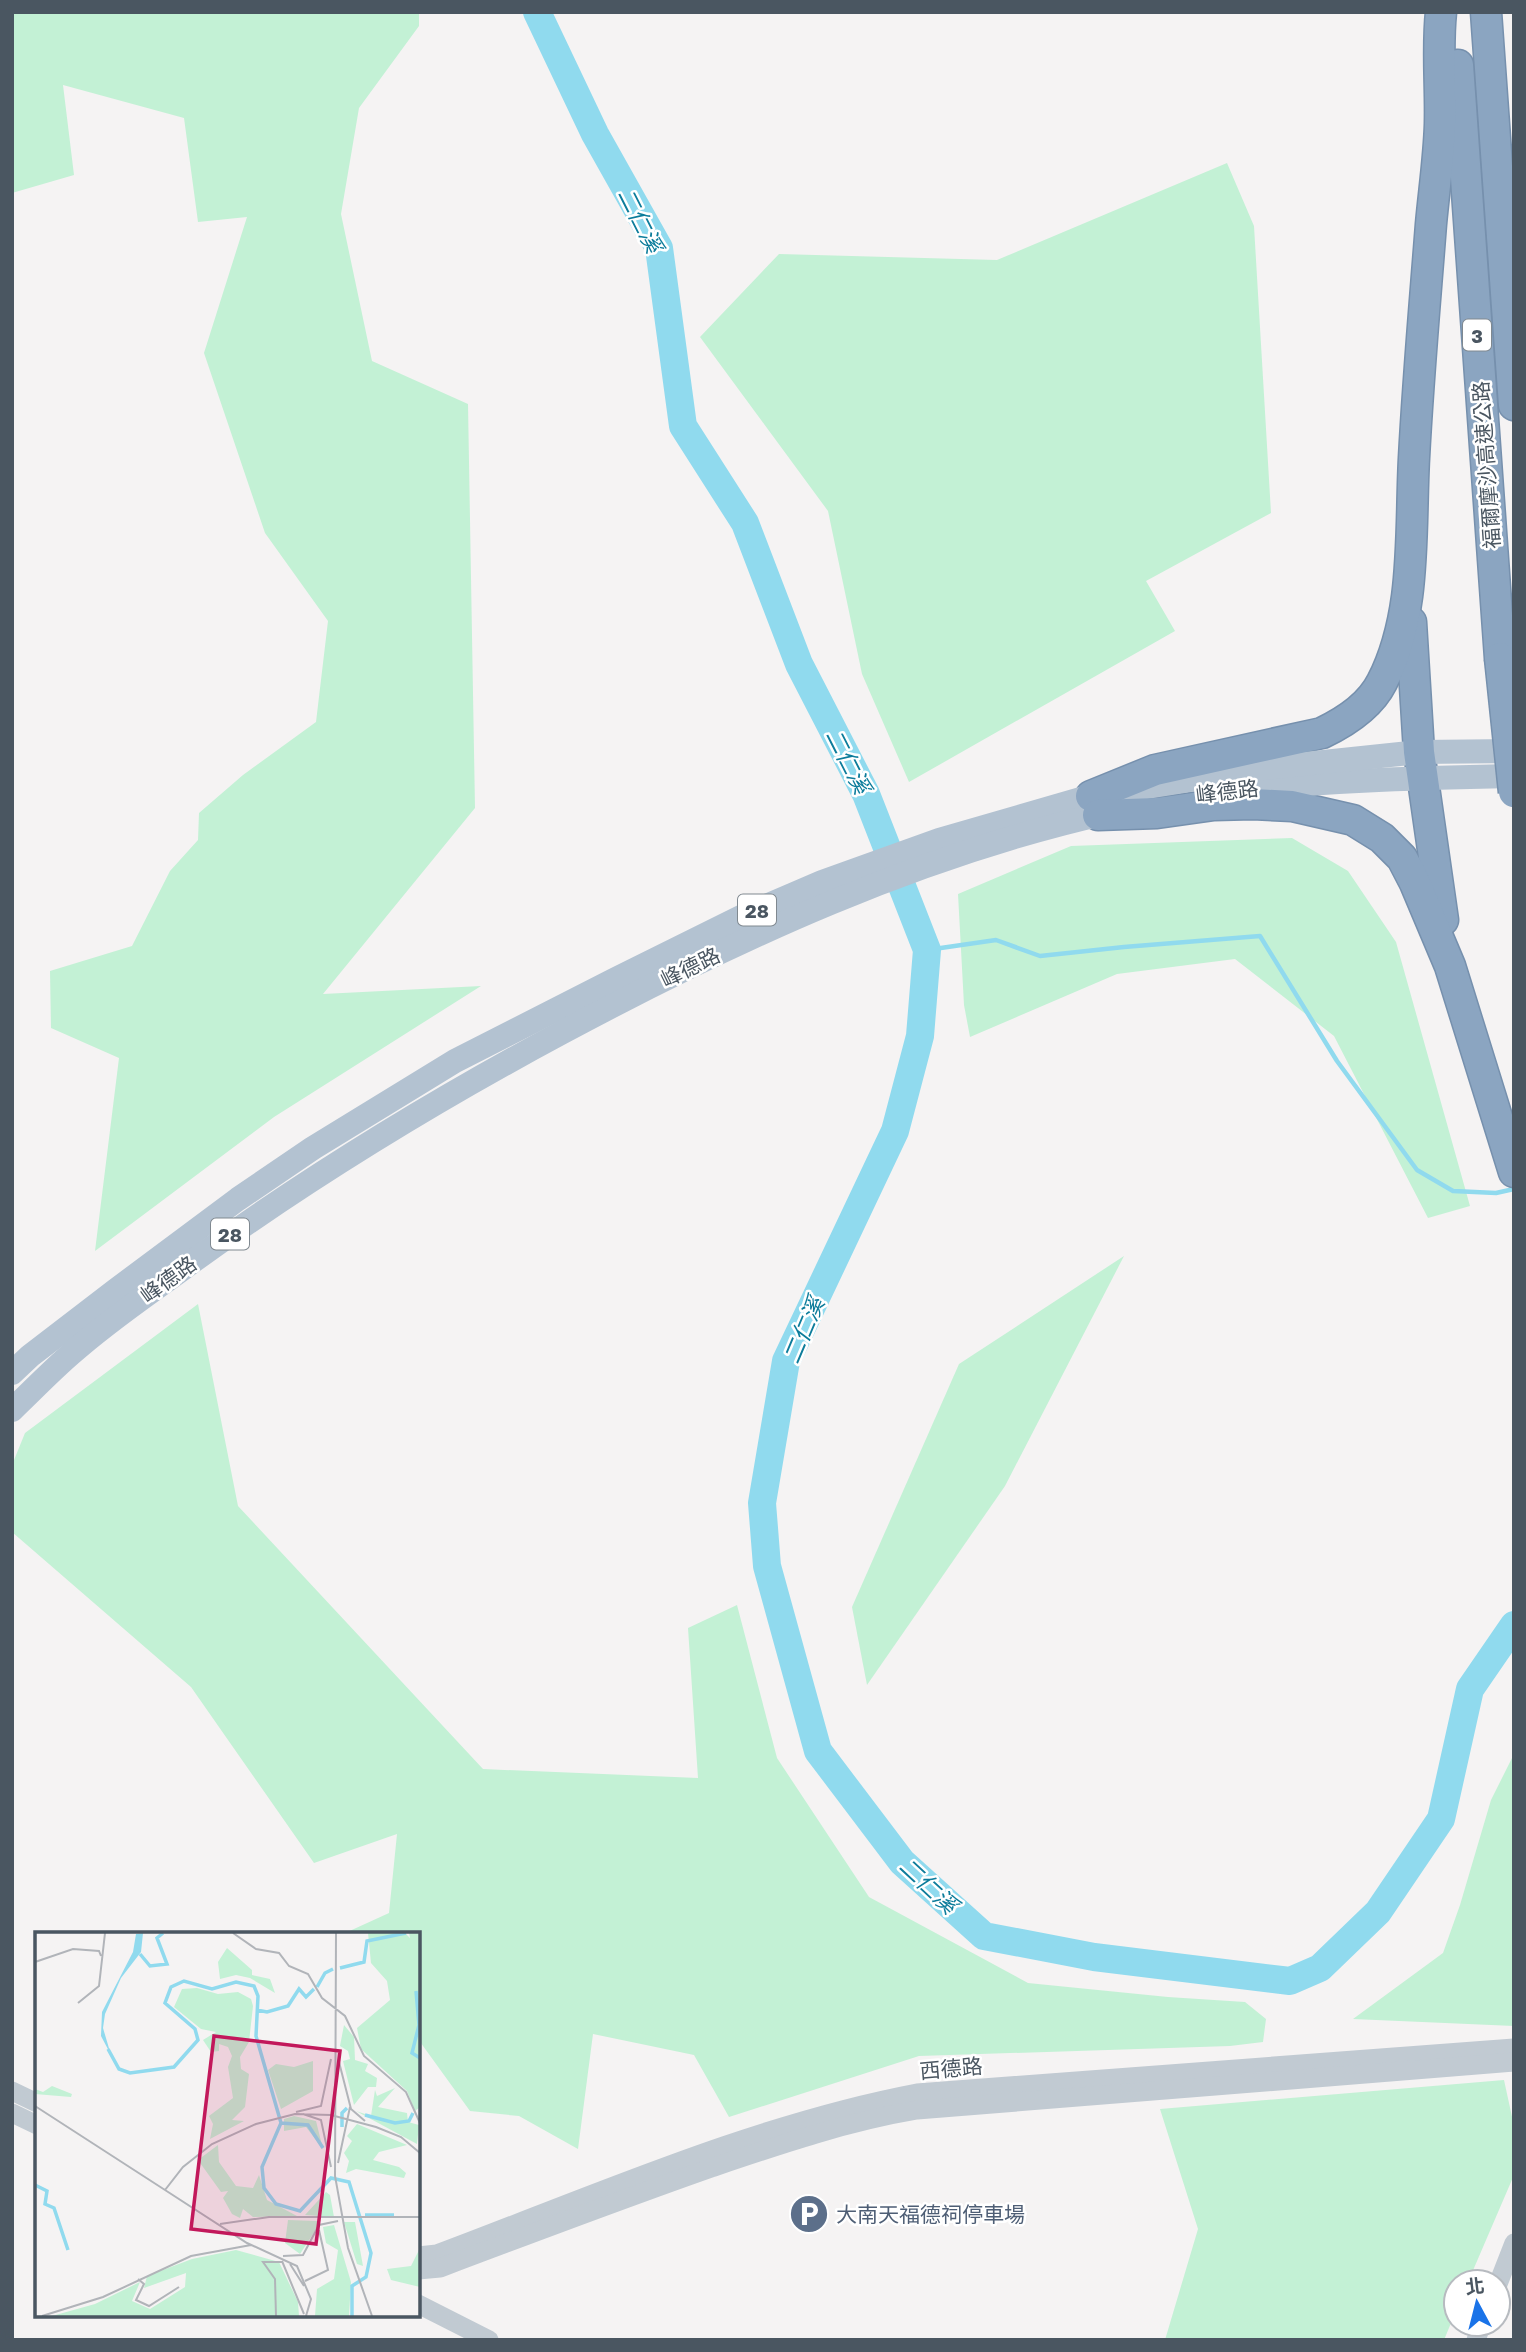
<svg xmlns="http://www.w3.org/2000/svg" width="1526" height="2352" viewBox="0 0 1526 2352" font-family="'Golos Text','Noto Sans TC',sans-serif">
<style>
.green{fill:#c3f1d5}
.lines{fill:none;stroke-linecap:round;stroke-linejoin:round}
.stream{stroke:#90daee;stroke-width:4.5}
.river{stroke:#90daee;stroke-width:28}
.highway-casing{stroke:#7690ad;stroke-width:33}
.minor{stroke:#c1cad2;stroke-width:19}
.major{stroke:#b3c2d1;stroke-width:24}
.highway{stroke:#8ba5c1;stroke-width:30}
.highway-bridge-casing{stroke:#7690ad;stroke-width:33;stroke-linecap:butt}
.highway-bridge{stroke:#8ba5c1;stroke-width:30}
.labels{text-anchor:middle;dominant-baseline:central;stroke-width:5;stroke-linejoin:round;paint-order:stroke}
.shield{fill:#fff;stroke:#808990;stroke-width:2}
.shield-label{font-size:19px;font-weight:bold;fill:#4a5661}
.street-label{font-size:21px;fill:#4a5661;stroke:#fff}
.service-label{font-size:21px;fill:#4e5e75;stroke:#fff;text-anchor:start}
.water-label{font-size:23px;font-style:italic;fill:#0c7c9b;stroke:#fff}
.inset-river{fill:none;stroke:#90daee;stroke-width:3.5}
.inset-road{fill:none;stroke:#b1b4b9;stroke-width:2}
.view{fill:#c2185b;fill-opacity:0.15;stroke:#c2185b;stroke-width:3.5}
.inset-edge{fill:none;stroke:#4a5661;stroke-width:3.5}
</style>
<rect width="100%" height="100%" fill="#f5f3f3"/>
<!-- green -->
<g class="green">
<polygon points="12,12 419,12 419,26 359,108 341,214 372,361 468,404 475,808 323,994 481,986 274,1117 95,1251 119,1058 51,1028 50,971 132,946 170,871 198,840 199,813 243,775 316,722 328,621 265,533 204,353 247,217 198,222 184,118 63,85 74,175 12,193"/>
<polygon points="1227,163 1254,226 1271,513 1146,581 1175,631 909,782 862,674 828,511 700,337 779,254 997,260"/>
<polygon points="1292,838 1348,871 1396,942 1470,1206 1428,1218 1334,1036 1235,959 1117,974 970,1037 964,1005 958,894 1071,846"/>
<polygon points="1124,1256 1005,1486 867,1685 852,1607 959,1364"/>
<polygon points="198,1304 238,1506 483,1769 698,1778 688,1628 737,1605 777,1758 869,1897 1028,1983 1168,1997 1245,2002 1266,2019 1263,2042 1230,2046 919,2056 729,2117 694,2055 593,2034 578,2149 519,2116 470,2111 418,2039 418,1934 343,1934 389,1913 397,1834 314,1863 191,1687 12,1532 12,1465 25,1433"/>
<polygon points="1514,1754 1514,2026 1353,2019 1443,1953 1460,1905 1491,1800"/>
<polygon points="1504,2080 1514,2126 1514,2175 1468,2282 1456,2282 1456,2311 1444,2340 1165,2340 1198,2229 1160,2109"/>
</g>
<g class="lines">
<!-- stream -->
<polyline class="stream" points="927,950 996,940 1040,956 1124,947 1260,936 1337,1061 1417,1170 1453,1191 1496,1193 1514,1189"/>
<!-- river -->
<polyline class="river" points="537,12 595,134 659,248 683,426 745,523 799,664 866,794 927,950 920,1036 895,1131 786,1361 762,1503 767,1566 818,1751 902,1862 984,1936 1094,1957 1290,1981 1320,1968 1378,1912 1441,1819 1470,1689 1514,1625"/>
<!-- highway casing -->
<g class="highway-casing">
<g id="highway">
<polyline points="1486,12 1514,405"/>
<polyline points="1458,65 1500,658"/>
<polyline points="1411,622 1419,752 1443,920"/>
<path d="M 1091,796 L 1155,770 L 1322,733 C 1345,722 1370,706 1382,682 C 1417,614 1410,532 1414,458 C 1418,380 1425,302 1431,224 C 1434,191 1439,157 1440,124 C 1441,87 1437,49 1441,12"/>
<polyline points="1098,815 1157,813 1214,805 1253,804 1292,806 1353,820 1382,838 1402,858 1415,883 1450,966 1514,1172"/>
</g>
</g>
<!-- minor -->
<g class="minor">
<polyline points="12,2091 37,2103"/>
<polyline points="12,2113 37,2125"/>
<path d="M 418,2256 L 437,2254 C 592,2196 754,2124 917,2093 L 1514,2048"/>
<path d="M 418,2270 L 440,2268 C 530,2234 620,2200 711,2168 C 779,2145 846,2122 917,2110 L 1514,2062"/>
<polyline points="1498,2284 1514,2243"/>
<polyline points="418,2304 489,2340"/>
<polyline points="1476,2340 1482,2324"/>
</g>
<!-- major -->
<g class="major">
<path d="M 1213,793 C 1313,781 1413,778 1514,776"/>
<polyline points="12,1373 30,1356 116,1290 238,1199 313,1148 455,1061 616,979 745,915 822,882 939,840 1091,796 1265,768 1419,752 1514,751"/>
<path d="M 12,1410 C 32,1391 51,1371 72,1353 C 109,1320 150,1293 189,1264 C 308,1178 432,1102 561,1033 C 736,939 920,854 1115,811"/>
</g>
<!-- highway -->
<use href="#highway" class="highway"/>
<!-- highway-bridge casing -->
<g class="highway-bridge-casing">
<polyline id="highway-bridge" points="1500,658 1514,792"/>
</g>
<!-- highway-bridge -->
<use href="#highway-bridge" class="highway-bridge"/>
</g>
<!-- icons -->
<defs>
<g id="parking-disc" transform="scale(2.0125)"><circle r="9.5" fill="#5c6f8a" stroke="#fff"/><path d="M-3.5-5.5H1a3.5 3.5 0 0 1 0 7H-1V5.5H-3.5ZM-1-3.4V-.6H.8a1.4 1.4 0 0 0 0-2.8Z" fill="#fff"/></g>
</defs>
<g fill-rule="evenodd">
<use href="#parking-disc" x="809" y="2214"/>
</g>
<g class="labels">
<!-- shield labels -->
<g class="shield">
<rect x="1463" y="319.5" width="28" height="31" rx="5"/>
<rect x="738" y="894.5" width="38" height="31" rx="5"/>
<rect x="211" y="1218.5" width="38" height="31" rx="5"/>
</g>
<g class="shield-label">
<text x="1477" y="335">3</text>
<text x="757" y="910">28</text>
<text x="230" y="1234">28</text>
</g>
<!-- street labels -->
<g class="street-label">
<text transform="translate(1486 465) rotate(-94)">福爾摩沙高速公路</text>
<text transform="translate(1227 791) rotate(-7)">峰德路</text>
<text transform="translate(690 967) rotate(-26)">峰德路</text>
<text transform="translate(168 1279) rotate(-36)">峰德路</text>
<text transform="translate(951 2068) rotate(-5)">西德路</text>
</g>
<!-- service labels -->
<g class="service-label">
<text x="836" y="2214">大南天福德祠停車場</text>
</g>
<!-- water labels -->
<g class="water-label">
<text transform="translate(641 220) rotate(63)">二仁溪</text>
<text transform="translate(849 761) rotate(63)">二仁溪</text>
<text transform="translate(803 1330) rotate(-67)">二仁溪</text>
<text transform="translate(929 1885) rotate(43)">二仁溪</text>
</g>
</g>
<!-- overview -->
<g transform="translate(35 1932)">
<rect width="385" height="385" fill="#f5f3f3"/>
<path d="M 333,1 L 370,1 L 375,6 L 374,1 L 385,1 L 385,175 L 380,179 L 372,159 L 326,117 L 322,96 L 355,68 L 352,49 L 336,31 ZM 192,16 L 217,38 L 217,43 L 235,47 L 240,61 L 215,46 L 201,43 L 185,47 L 183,30 ZM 162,56 L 183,62 L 203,60 L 216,67 L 218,74 L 214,110 L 205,125 L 206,137 L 214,142 L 210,175 L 197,188 L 209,189 L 175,207 L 178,192 L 174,184 L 198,166 L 193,135 L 197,124 L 193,115 L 184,112 L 184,119 L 176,120 L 168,108 L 181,100 L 166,97 L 139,75 L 147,57 ZM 309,93 L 319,105 L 320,128 L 333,132 L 330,139 L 342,146 L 341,155 L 333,155 L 319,173 L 308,129 L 315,127 L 313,119 L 305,114 ZM 278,129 L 278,159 L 246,177 L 233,138 L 241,132 L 259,135 ZM 17,154 L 37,162 L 36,165 L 0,162 L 0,157 L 8,160 ZM 360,156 L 343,175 L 372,181 L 373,190 L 384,193 L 382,212 L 321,179 L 336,184 L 340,158 L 342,164 ZM 259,184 L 281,189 L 288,217 L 271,195 L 249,199 L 249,187 ZM 322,192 L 372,213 L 344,220 L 338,228 L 364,235 L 371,241 L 369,246 L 321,237 L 311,241 L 314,229 L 309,221 L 317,209 L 312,204 ZM 183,213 L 184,230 L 201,254 L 218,256 L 224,243 L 232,268 L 262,284 L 218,285 L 208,277 L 205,286 L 197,282 L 188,266 L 193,259 L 186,260 L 163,228 ZM 291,260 L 295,263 L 299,285 L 270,283 ZM 253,288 L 282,289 L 282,296 L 265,322 L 250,311 ZM 309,290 L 320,290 L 328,334 L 322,332 ZM 299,293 L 316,350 L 314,384 L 280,384 L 282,357 L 299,347 L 303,318 L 291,311 L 288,295 ZM 385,316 L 385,355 L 356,348 L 352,337 L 376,334 ZM 201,318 L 244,330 L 263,370 L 264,384 L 17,384 L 60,372 L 105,350 L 97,369 L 115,377 L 150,355 L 151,341 L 109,356 L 112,344 L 157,327 Z" fill="#c3f1d5"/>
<path d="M 108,1 L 106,20 L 86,46 L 70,82 L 68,96 L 76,123 L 66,104 L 67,80 L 98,20 L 101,2 Z" fill="#90daee"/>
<path class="inset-river" d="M 105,22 L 115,34 L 132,32 L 122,6 L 128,1M 305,36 L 329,30 L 332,9 L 371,1M 282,55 L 290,41 L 298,37M 381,59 L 384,93 L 377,121 L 385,126M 222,78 L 232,80 L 253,74 L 264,57 L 271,65 L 279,57M 73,117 L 84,137 L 95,141 L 139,135 L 163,108 L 160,97 L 130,71 L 136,55 L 149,49 L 177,57 L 201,50 L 219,54 L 223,64 L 221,104 L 246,191 L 227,235 L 229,256 L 241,272 L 265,279 L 296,246 L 314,250 L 336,321 L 331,345 L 317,354 L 317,384M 330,183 L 360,191 L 374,189 L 378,181M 246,191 L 273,193 L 288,216M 307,195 L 307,181 L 312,176M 0,253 L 12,259 L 10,272 L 19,276 L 33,318M 330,283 L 359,283"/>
<path class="inset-road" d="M 198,1 L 221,17 L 244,21 L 254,34 L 273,42 L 287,66 L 310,84 L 329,124 L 371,160 L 385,191M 301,1 L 300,244 L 313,316 L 337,384M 0,30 L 38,17 L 64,19 L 66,24M 43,71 L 64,54 L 70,1M 304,130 L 316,177 L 330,189M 0,174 L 130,258 L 148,235 L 177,212 L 221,192 L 260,182 L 296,183 L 341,195 L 366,205 L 385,221M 261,180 L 286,174 L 296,127M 268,182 L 286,188 L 296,235M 303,231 L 315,175M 130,258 L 212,311 L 262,334 L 276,367 L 271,384M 185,292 L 234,285 L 385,285M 248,324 L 268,323 L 284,293 L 303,289M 247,329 L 269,382M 255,332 L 269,354M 103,347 L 109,352 L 101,368 L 114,374 L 144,355M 270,349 L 293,338 L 284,298M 7,384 L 68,365 L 156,324 L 216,313M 241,384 L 240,347 L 228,330 L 248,330"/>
<path class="view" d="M 179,104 L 305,119 L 281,312 L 156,297 Z"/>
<rect width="385" height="385" class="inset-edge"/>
</g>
<!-- border -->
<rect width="1526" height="2352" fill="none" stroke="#4a5661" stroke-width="28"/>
<!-- north arrow -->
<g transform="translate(1477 2303) rotate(353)"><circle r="33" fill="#ffffff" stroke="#b7bbc0" stroke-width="2"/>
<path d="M0-5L12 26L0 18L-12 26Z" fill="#1a73e8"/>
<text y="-10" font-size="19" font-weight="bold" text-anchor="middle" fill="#4a5661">北</text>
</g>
</svg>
